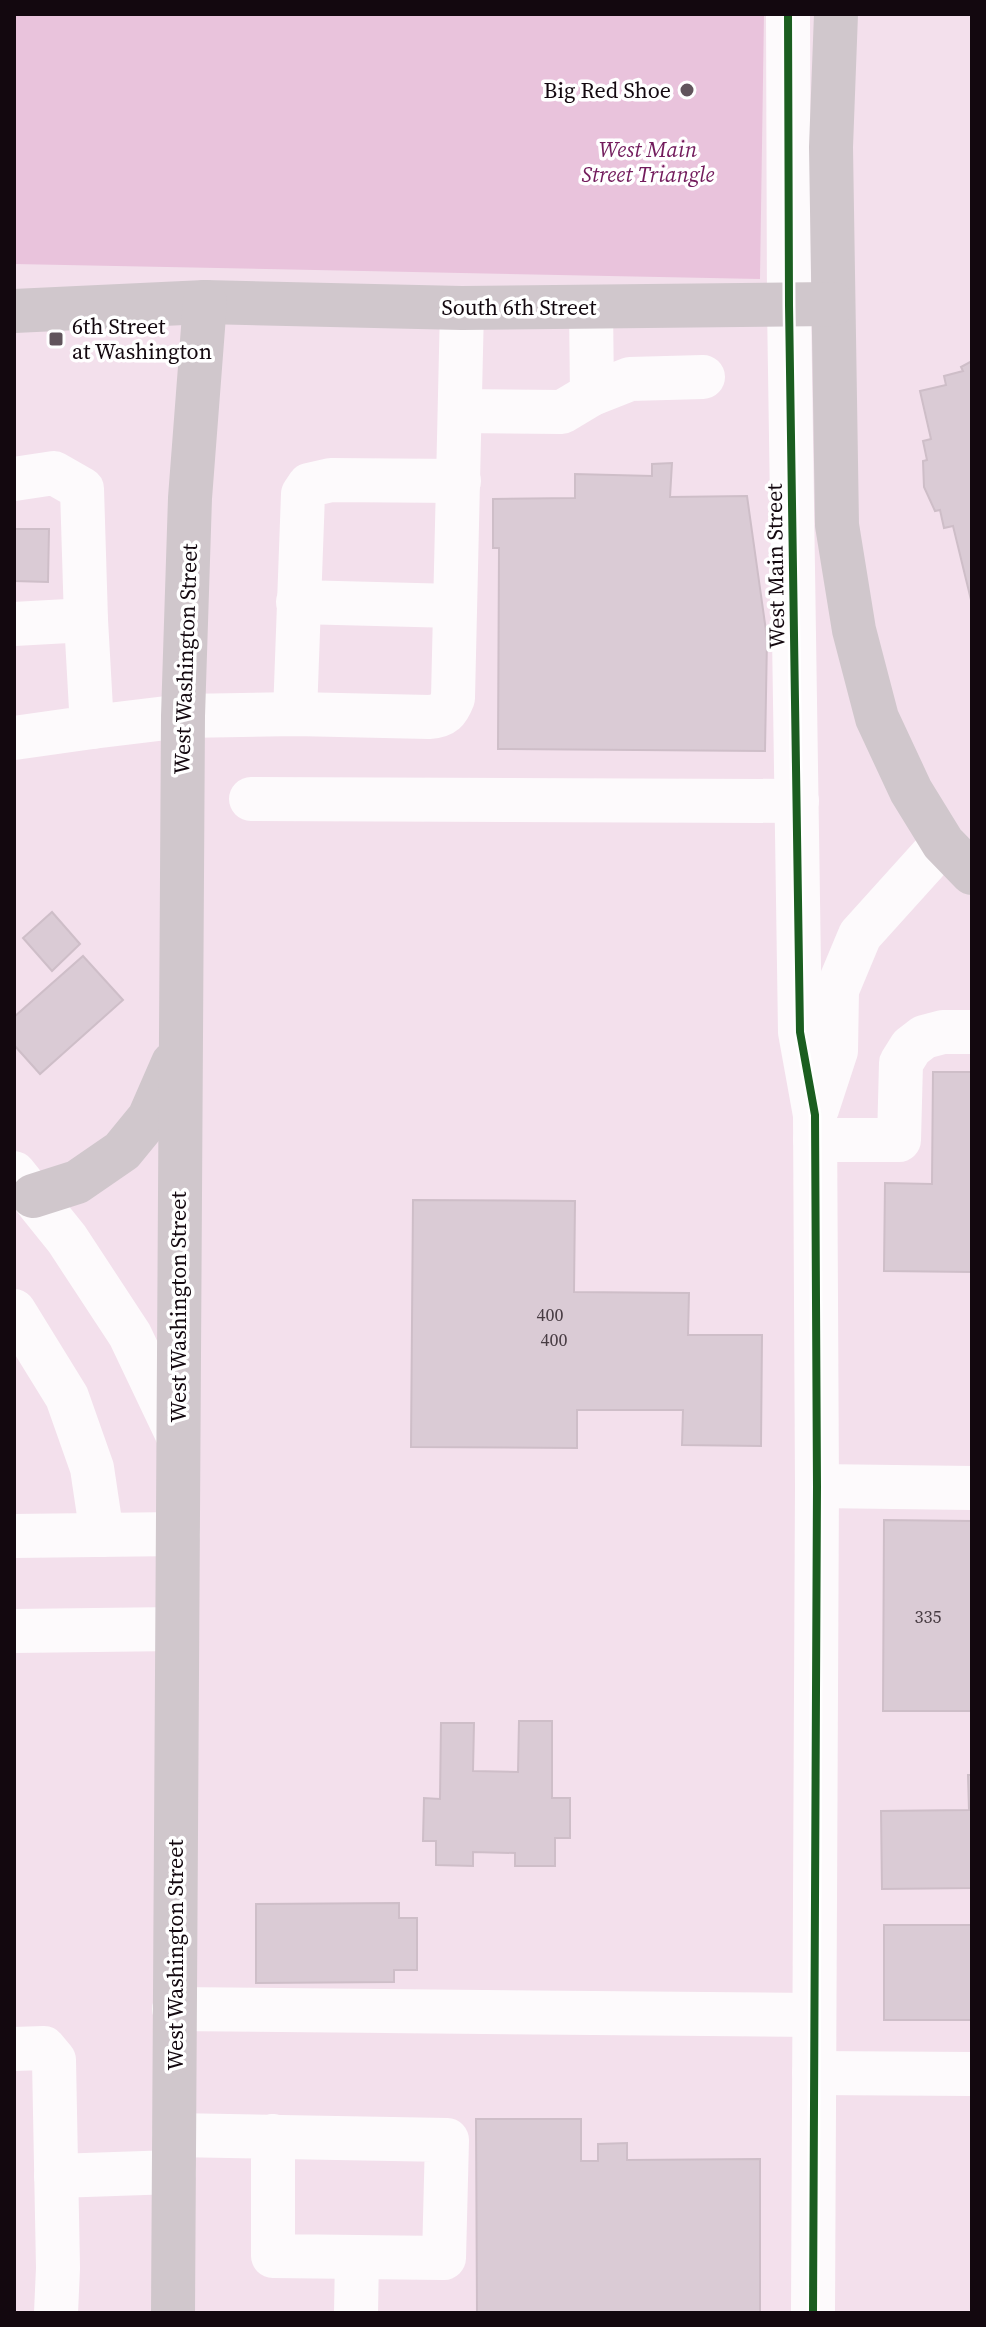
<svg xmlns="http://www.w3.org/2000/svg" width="986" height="2327" viewBox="0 0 986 2327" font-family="'Source Serif 4',serif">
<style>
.green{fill:#e9c3dc}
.building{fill:#dacbd5;stroke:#cebec8;stroke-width:2}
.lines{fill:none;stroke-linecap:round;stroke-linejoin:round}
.minor{stroke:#fdfafc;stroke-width:44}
.major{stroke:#d0c7cc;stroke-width:44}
.cycleway-casing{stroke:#fff;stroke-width:13}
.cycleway{stroke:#1b5e20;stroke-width:8}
.poi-dot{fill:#61545c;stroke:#fff;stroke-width:3}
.labels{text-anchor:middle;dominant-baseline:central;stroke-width:7;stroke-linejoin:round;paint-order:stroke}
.number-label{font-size:18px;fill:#473b42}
.poi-label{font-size:22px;fill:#13080f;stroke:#fff;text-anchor:end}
.park-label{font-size:22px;font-style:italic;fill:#721b5c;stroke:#fff}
.street-label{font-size:22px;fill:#13080f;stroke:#fff}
</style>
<rect width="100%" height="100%" fill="#f3e0ec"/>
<!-- green -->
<polygon class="green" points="14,14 764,14 760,279 14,264"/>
<!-- building -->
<g class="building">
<polygon points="972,361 972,604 953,526 944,528 940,510 935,511 924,487 923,461 927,460 923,441 931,439 920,391 946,385 944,376 963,371 961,367"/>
<polygon points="672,463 670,497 747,496 767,638 765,751 498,749 499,548 493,548 493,499 575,498 575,474 652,476 652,464"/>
<polygon points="14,529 49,529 48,582 14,581"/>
<polygon points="52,912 80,944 52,971 23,938"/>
<polygon points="83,956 123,1000 40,1074 14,1045 14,1017"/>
<polygon points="933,1072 972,1072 972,1272 884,1271 885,1183 932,1184"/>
<polygon points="413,1200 575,1201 574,1292 689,1293 688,1335 762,1335 761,1446 682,1445 683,1410 577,1410 577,1448 411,1447"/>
<polygon points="884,1520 972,1521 972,1711 883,1711"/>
<polygon points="519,1721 552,1721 552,1798 570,1798 570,1838 555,1838 555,1866 515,1866 515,1853 473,1852 473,1866 436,1865 436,1841 423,1841 424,1798 440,1799 441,1723 474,1723 473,1771 518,1772"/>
<polygon points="968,1775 972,1775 972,1888 882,1889 881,1811 969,1810"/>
<polygon points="399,1903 399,1918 417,1918 417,1970 394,1970 394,1982 256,1983 256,1904"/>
<rect x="884" y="1925" width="88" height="95"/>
<polygon points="476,2119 581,2119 581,2161 598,2161 598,2144 627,2143 627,2160 760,2159 760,2313 477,2313"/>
</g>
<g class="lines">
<!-- minor -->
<g class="minor">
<polyline points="788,14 789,305 800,1032 815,1115 817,1486 813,2313"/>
<polyline points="591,307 592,394"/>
<polyline points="460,411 562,412 592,394 630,379 703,377"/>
<polyline points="14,479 54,473 82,489 86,620"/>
<polyline points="298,602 455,606"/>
<polyline points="14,624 86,620 92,727 14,738"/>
<polyline points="295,714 303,494 309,485 331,480 459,481"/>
<path d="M 92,727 L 183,716 L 295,714 L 429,717 C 444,716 448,711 453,698 L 462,308"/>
<polyline points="251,799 797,801"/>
<polyline points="817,1109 836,1051 837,990 860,935 943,843"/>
<polyline points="815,1140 899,1140 901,1063 911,1047 924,1037 943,1032 972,1032"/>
<polyline points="14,1173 67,1239 130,1335 178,1436"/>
<polyline points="14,1311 67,1397 92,1468 102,1535"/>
<polyline points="817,1486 972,1488"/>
<polyline points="14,1536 178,1534"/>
<polyline points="14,1631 177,1629"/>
<polyline points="174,2009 814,2015"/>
<polyline points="14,2049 44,2048 54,2060 58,2268 56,2313"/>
<polyline points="814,2073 972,2074"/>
<polyline points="174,2135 447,2140 444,2258 273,2256 273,2136"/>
<polyline points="56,2176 174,2172"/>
<polyline points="356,2313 357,2257"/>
</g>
<!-- major -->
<g class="major">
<polyline points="836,14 831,147 837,525 854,630 877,718 911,791 943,843 972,873"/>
<polyline points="14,311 205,302 462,308 833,304"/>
<polyline points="33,1196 77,1182 122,1151 149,1118 173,1063"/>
<polyline points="173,2313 183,716 190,498 205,302"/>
</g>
<!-- cycleway casing -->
<g class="cycleway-casing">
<polyline id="cycleway" points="788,14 789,305 800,1032 815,1115 817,1486 813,2313"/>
</g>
<!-- cycleway -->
<use href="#cycleway" class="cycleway"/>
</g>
<!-- markers -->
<g class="poi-dot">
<circle cx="687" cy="90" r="8"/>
<rect x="48" y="331" width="16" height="16" rx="4"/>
</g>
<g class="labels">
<!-- number labels -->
<g class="number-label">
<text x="550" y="1314">400</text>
<text x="554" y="1339">400</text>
<text x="928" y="1616">335</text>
</g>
<!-- poi labels -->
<g class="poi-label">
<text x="671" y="90">Big Red Shoe</text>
<text x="72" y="326" text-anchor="start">6th Street<tspan x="72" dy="25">at Washington</tspan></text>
</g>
<!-- park labels -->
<g class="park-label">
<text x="648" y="149">West Main<tspan x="648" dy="25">Street Triangle</tspan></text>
</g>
<!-- street labels -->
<g class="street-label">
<text x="519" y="307">South 6th Street</text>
<text transform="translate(775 566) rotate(-91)">West Main Street</text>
<text transform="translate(185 659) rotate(-88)">West Washington Street</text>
<text transform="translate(178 1307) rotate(-90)">West Washington Street</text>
<text transform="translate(175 1955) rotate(-90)">West Washington Street</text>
</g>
</g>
<!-- border -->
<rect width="986" height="2327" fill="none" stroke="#13080f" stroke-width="32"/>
</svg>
